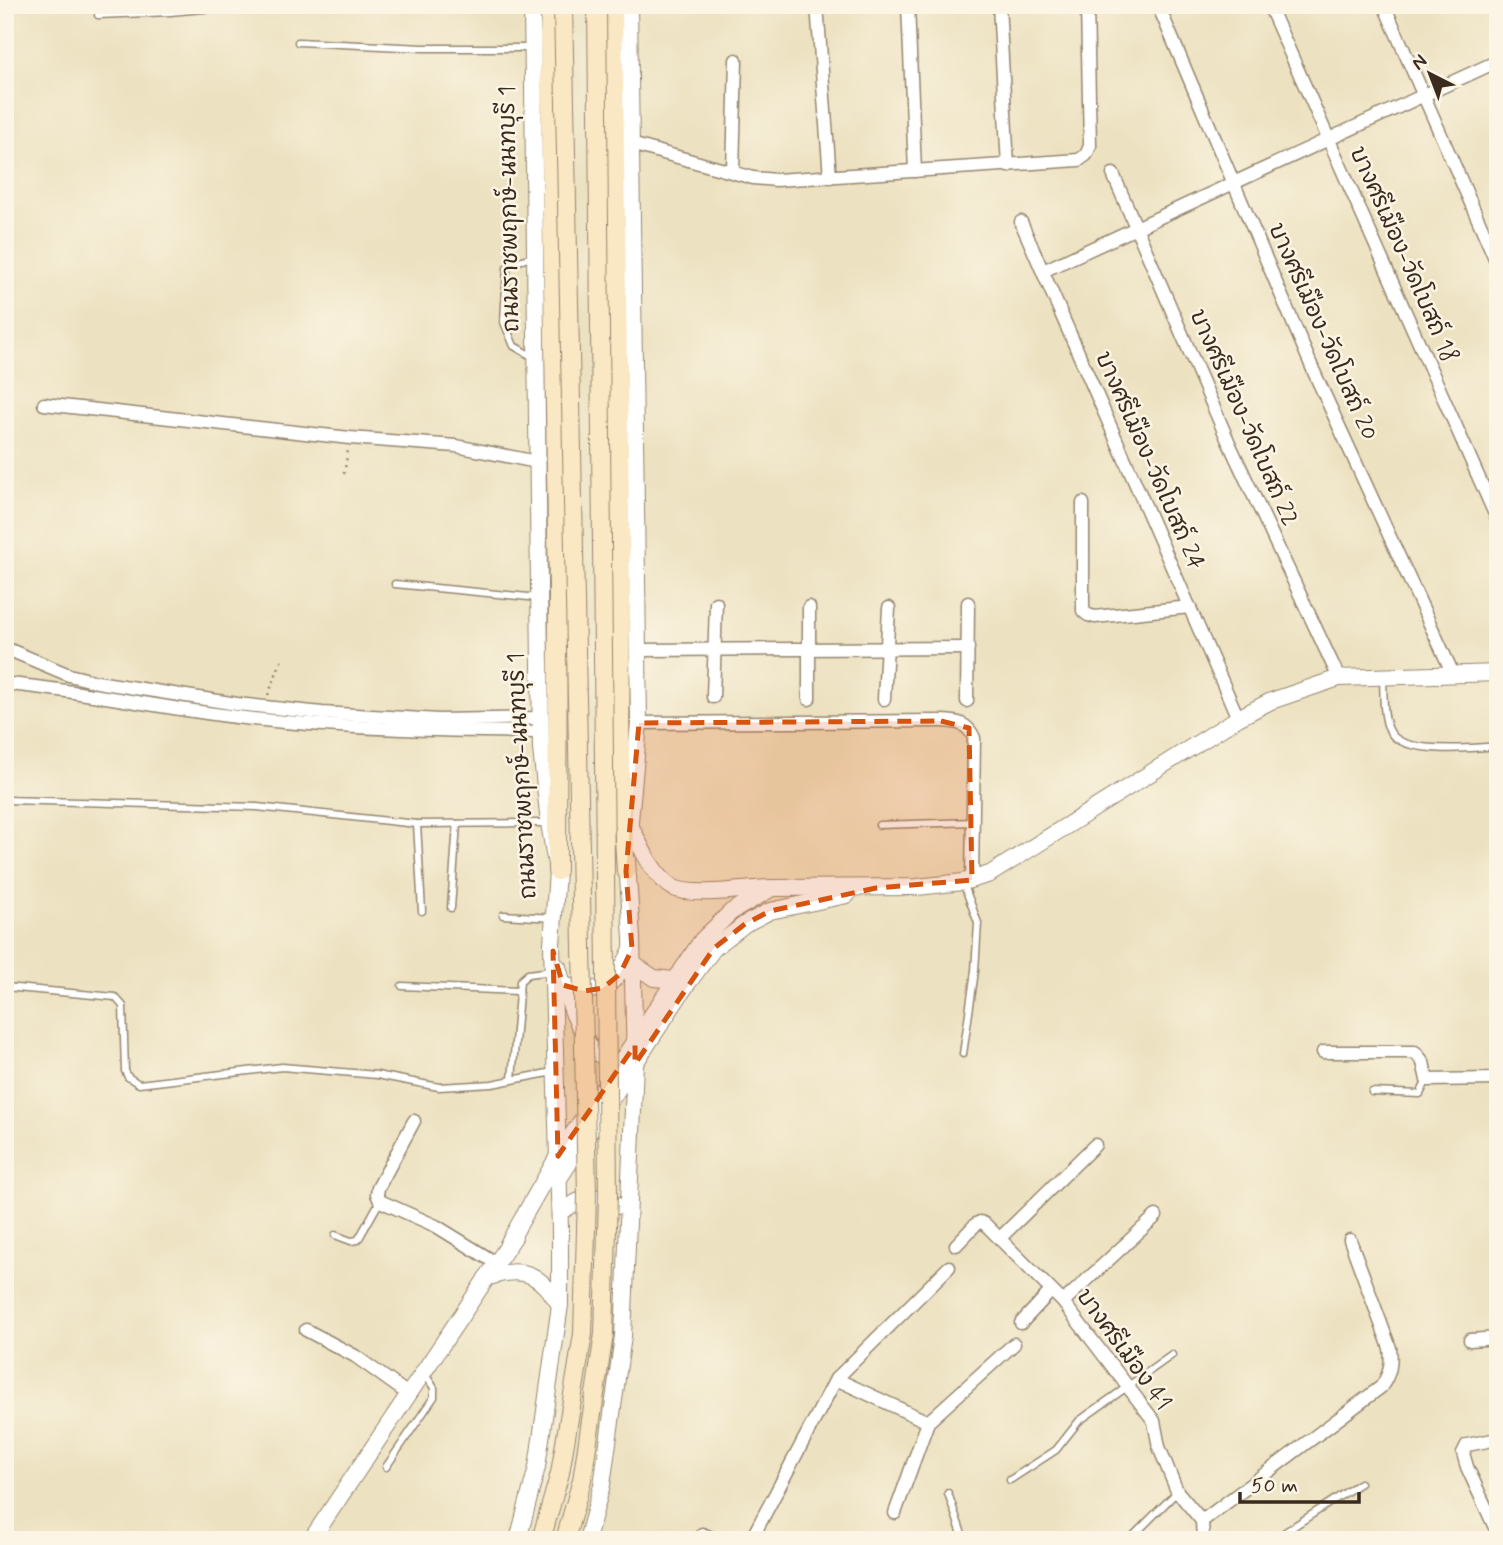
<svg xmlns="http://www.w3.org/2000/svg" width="1503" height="1545" viewBox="0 0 1503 1545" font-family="Mynerve,'Playpen Sans Thai',sans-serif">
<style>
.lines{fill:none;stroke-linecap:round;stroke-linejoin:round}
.service-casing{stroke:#94866f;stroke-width:9}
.minor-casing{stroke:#94866f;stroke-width:15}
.tertiary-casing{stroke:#94866f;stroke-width:18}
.secondary-casing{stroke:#94866f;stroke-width:20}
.path{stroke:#94866f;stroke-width:2.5;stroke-dasharray:2 5;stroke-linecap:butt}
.service{stroke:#fff;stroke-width:6}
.minor{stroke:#fff;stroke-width:12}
.tertiary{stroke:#fff;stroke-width:16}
.secondary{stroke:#fae7c3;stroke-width:18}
.secondary-bridge-casing{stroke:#94866f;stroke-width:20;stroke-linecap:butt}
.secondary-bridge{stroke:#fae7c3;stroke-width:18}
.marked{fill:#d7540e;fill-opacity:0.2;stroke:#d7540e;stroke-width:5;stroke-dasharray:14 9;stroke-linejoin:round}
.labels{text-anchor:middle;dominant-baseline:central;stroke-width:5;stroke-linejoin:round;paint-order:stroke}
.street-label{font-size:23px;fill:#3b2a1e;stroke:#fcf5e5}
</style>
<rect width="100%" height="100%" fill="#fcf5e5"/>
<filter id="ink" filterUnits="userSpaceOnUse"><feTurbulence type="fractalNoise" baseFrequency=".0143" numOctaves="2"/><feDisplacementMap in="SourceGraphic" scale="14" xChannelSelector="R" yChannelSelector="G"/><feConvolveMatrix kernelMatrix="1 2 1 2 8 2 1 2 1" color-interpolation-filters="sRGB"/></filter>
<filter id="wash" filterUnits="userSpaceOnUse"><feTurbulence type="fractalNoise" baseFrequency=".00686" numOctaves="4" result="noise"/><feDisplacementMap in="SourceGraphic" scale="28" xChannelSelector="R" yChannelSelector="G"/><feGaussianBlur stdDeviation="1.57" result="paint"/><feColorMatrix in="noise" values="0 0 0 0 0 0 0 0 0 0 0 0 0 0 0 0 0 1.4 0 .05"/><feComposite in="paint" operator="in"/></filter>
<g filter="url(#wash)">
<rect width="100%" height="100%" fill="#ece1c0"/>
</g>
<g filter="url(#ink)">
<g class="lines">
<!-- service casing -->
<g class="service-casing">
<g id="service">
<polyline points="98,15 170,12 246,5"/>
<polyline points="298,42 423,48 531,48"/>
<polyline points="532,257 512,263 507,268 504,322 514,346 535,358"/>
<polyline points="395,584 539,598"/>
<path d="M 1383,679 C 1384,694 1382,720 1391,733 C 1404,755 1475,748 1498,746"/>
<polyline points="7,800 257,807 417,824 546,823"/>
<polyline points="417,824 422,911"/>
<polyline points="879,825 973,822"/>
<polyline points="451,908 457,824"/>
<polyline points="503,915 554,918"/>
<polyline points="402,986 518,991"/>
<polyline points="5,987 115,997 123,1006 125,1071 128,1077 139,1084 282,1067 377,1075 439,1087 492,1084 553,1072"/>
<polyline points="963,1054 975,971 978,923 964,885"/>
<polyline points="512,1080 520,981 528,974 552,971"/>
<polyline points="1372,1092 1420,1094 1427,1080"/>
<polyline points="335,1235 351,1241 358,1240 380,1201"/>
<polyline points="386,1467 434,1397 434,1388 425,1374"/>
<polyline points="1010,1480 1056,1450 1079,1421 1172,1355"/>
<polyline points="948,1493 964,1540"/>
<polyline points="1129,1540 1177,1492"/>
<polyline points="1273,1540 1360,1483"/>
</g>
</g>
<!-- minor casing -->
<g class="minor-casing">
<g id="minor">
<polyline points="817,5 830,177"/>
<polyline points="908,5 915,171"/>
<polyline points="999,5 1008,166"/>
<polyline points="1158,5 1314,372 1453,674"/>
<polyline points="1269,5 1498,521"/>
<polyline points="1384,5 1498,265"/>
<polyline points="631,144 753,178 776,180 1079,160 1086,155 1090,146 1087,5"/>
<polyline points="733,172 736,60"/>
<polyline points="1113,174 1229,443 1339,678"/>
<polyline points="1021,222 1238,718"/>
<polyline points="1043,271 1498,61"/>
<polyline points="44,404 350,438 456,446 537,462"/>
<polyline points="1083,503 1083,611 1088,615 1095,617 1190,607"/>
<polyline points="5,648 69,675 97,682 237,704 322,713 439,720 540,718"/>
<polyline points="639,650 968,648"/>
<path d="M 10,684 C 91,692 171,710 253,719 C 349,729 444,731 541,732"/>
<polyline points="713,697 716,603"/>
<polyline points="809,699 809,607"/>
<polyline points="884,699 889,608"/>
<polyline points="967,701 968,603"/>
<path d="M 639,723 L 941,721 C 957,722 967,722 974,738 L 972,880"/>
<polyline points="1323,1052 1415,1052 1423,1062 1427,1080 1498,1079"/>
<polyline points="414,1121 378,1188 377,1194 380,1201 436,1226 496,1263"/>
<polyline points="1000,1238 1095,1145"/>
<polyline points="956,1245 976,1224 980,1222 985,1224 1063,1302 1154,1421 1159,1447 1177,1491 1202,1521 1203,1540"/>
<polyline points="1063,1302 1156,1216"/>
<polyline points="1021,1323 1051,1291"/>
<polyline points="306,1330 355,1356 408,1394"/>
<polyline points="1470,1340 1498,1338"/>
<polyline points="836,1379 928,1422"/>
<polyline points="1498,1439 1467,1445 1463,1453 1467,1467 1498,1534"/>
<polyline points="895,1513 928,1422 1014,1344"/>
<path d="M 1202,1521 L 1381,1387 C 1390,1374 1392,1364 1390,1348 L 1350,1240"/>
<polyline points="699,1540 702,1534 717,1540"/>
<polyline points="751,1540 836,1379 949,1267"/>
</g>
</g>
<!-- tertiary casing -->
<g class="tertiary-casing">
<g id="tertiary">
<polyline points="629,5 639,723 629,832"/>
<path d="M 630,825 C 641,846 652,876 674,888 C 692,897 746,889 768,888"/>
<polyline points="633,964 654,978 674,980"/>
<path d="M 558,967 L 563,985 C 603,997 614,987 631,951"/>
<polyline points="563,985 574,1015 590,1047 613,1065"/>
<polyline points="558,1180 685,987 714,948 745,924 770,911 847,895"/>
<path d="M 560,1213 C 578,1199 597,1190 617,1206"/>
<polyline points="508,1244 558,1156 702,940 731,912 772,888 917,887 963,882 990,874 1238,718 1271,701 1339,678 1498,673"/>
<path d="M 486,1278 C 523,1265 539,1273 560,1305"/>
<polyline points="311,1540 514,1237"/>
<polyline points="518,1540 537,1467 560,1305 560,1230 552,944 557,871 549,823 541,749 532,5"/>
<polyline points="587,1540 602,1485 623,1336 635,1064 632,938 627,861"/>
</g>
</g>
<!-- secondary casing -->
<g class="secondary-casing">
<g id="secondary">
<polyline points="551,5 549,36 558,591 557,871"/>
<polyline points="613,5 621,590 620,774 626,871"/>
</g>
</g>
<!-- path -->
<g class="path">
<polyline points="344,474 348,450"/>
<polyline points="268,695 282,659"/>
</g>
<!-- service -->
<use href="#service" class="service"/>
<!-- minor -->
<use href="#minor" class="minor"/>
<!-- tertiary -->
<use href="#tertiary" class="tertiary"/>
<!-- secondary -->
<use href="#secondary" class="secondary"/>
<!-- secondary-bridge casing -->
<g class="secondary-bridge-casing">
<g id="secondary-bridge">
<polyline points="541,1540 560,1473 583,1334 587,1195 563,5"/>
<polyline points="565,1540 582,1480 604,1334 608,1195 597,5"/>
</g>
</g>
<!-- secondary-bridge -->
<use href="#secondary-bridge" class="secondary-bridge"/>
</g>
</g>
<!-- marked area -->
<path class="marked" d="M 941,721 L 969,728 L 972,880 L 876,888 L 770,911 L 745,924 L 714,948 L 635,1064 L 635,1045 L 558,1156 L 553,951 L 563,985 L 584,991 L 603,988 L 620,974 L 632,949 L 626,871 L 639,723 Z"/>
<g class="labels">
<!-- street labels -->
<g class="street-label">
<text transform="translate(510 209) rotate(-91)">ถนนราชพฤกษ์-นนทบุรี 1</text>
<text transform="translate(1403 255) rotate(66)">บางศรีเมือง-วัดโบสถ์ 18</text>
<text transform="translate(1322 332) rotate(66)">บางศรีเมือง-วัดโบสถ์ 20</text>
<text transform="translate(1243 418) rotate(66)">บางศรีเมือง-วัดโบสถ์ 22</text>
<text transform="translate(1149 461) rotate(66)">บางศรีเมือง-วัดโบสถ์ 24</text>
<text transform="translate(523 776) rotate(-93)">ถนนราชพฤกษ์-นนทบุรี 1</text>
<text transform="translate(1123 1350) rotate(54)">บางศรีเมือง 41</text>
</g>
</g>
<!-- margin -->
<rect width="1503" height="1545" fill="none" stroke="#fcf5e5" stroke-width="28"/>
<!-- north arrow -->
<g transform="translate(1430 74) rotate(318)" stroke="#fcf5e5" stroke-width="5" paint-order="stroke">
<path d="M0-5L12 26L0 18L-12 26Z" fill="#3b2a1e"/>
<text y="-10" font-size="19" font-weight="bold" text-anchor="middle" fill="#3b2a1e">N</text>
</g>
<!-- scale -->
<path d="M1240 1492v10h119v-10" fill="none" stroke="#3b2a1e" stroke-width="3.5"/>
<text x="1251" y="1492" font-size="21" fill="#3b2a1e" stroke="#fcf5e5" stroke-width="5" paint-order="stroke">50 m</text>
</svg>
